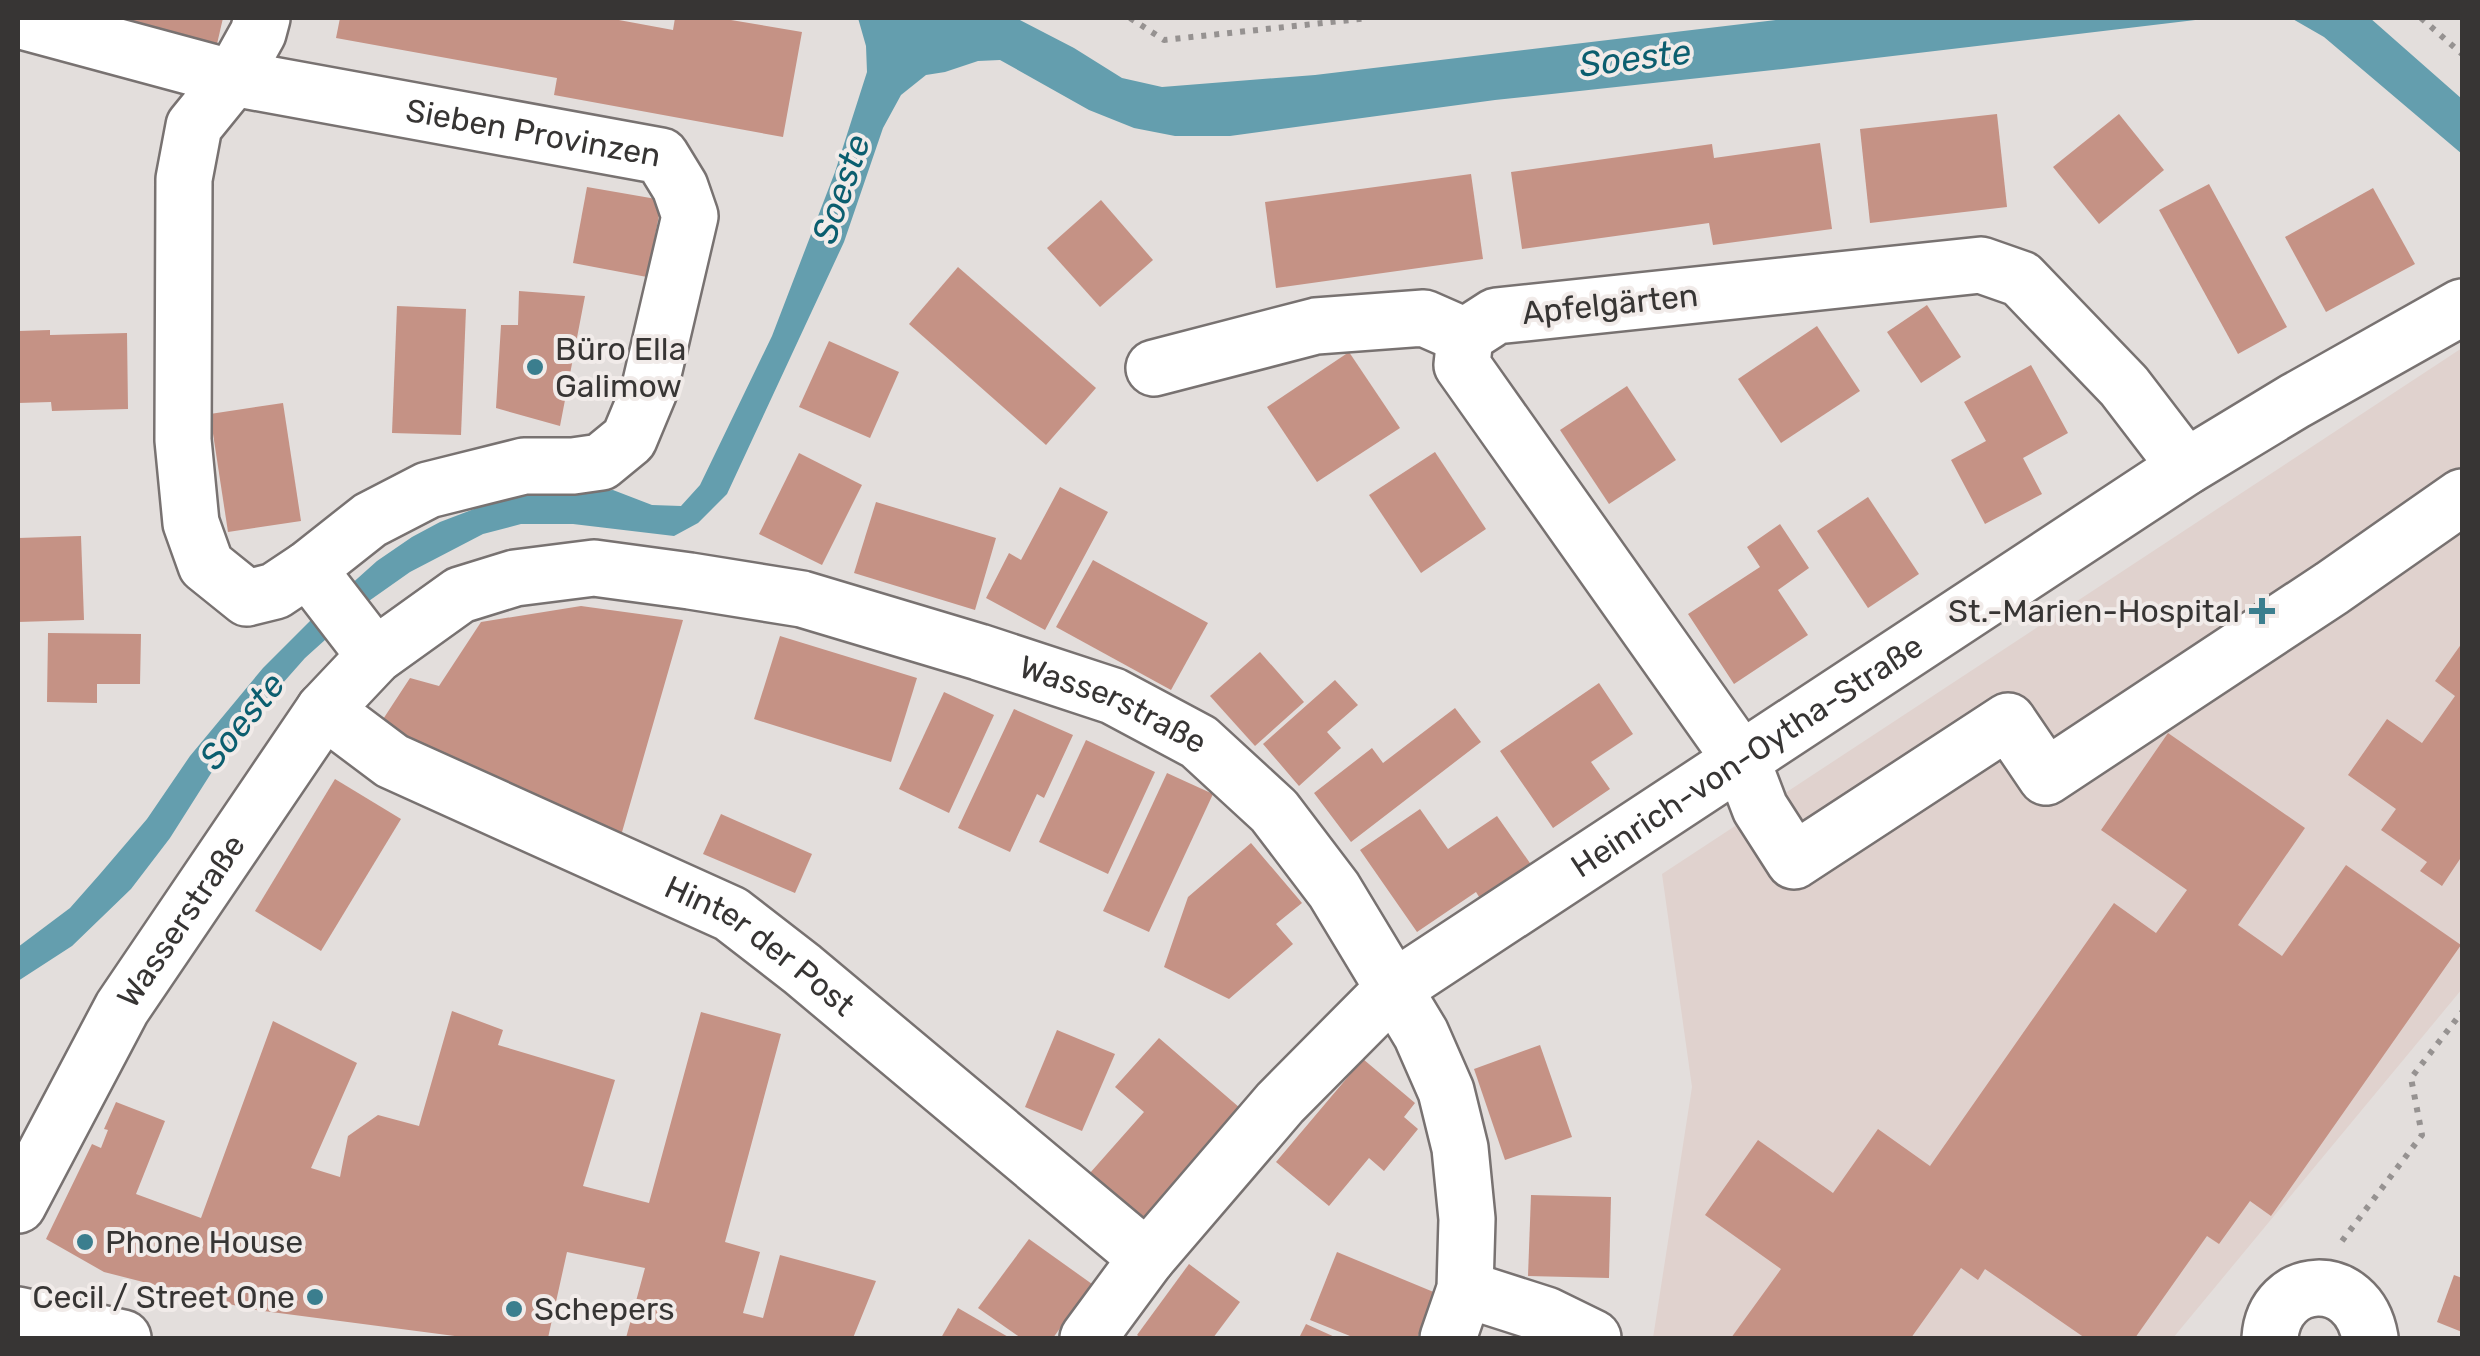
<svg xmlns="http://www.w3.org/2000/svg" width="2480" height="1356" viewBox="0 0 2480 1356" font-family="Rubik,sans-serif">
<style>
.built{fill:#e0d2ce}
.water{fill:#649eae}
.building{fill:#c59285}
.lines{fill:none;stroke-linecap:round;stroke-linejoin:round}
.minor-casing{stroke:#787271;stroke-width:60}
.path{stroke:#969291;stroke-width:6;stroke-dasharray:5 8;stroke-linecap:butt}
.minor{stroke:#fff;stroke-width:55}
.poi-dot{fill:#3b7e8e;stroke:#f1ebe9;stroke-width:4}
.labels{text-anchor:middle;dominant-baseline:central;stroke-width:8;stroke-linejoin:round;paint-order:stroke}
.street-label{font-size:32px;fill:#373534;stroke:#f1ebe9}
.poi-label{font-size:32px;fill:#373534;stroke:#f1ebe9;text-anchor:start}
.water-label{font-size:35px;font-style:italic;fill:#0b5e6f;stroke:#f1ebe9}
</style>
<rect width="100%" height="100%" fill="#e3dedc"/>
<!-- built -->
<polygon class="built" points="2462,348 2462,989 2173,1338 1653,1338 1692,1087 1662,874"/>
<!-- water -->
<g class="water">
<polygon points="858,18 1016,18 1074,48 1122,78 1162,87 1315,75 1793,18 2212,18 1783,69 1495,100 1230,136 1175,136 1134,128 1089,110 1000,60 978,61 945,72 926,75 901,95 883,128 844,242 727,494 698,523 674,536 573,524 521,524 483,534 410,572 366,603 305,658 267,701 222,756 170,838 131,889 72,946 18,981 18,947 70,908 100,874 147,819 190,756 263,668 310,621 377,561 412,537 440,522 482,506 524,495 557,495 613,490 652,505 681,506 700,485 772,336 835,172 867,72 866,46"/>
<polygon points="2291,18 2370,18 2462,99 2462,154 2324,37"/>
</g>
<!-- building -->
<g class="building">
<polygon points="118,18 223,18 217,44"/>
<polygon points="340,18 608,18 673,30 675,18 719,18 802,32 783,137 554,95 557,78 336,38"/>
<polygon points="1997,114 2007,207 1870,223 1860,129"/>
<polygon points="2119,114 2164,170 2099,224 2053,167"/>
<polygon points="1820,143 1832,229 1713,245 1709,223 1522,249 1511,172 1712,144 1714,158"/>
<polygon points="1471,174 1483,259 1276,288 1265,202"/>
<polygon points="2209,184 2287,327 2238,354 2159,210"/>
<polygon points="587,187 662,200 647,277 573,263"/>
<polygon points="2373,188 2415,264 2326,312 2285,237"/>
<polygon points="1101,200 1153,260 1100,307 1047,248"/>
<polygon points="958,267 1096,388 1046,445 909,324"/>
<polygon points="519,291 585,296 560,426 496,408 501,325 518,325"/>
<polygon points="1927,305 1961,357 1921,383 1887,332"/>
<polygon points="397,306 466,309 461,435 392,433"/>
<polygon points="1817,326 1860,391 1781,443 1738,379"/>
<polygon points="50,330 50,335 127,333 128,409 52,411 51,402 18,403 18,331"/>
<polygon points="829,341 899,372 870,438 799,407"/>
<polygon points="1349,352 1400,428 1317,482 1267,407"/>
<polygon points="2031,365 2068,433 2023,458 2042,494 1985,524 1951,460 1986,441 1964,402"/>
<polygon points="1627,386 1676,460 1609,504 1560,430"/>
<polygon points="283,403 301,521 228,532 210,414"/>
<polygon points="1435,452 1486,529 1421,573 1369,495"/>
<polygon points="799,453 862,485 822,565 759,534"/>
<polygon points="1060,487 1108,512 1045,630 986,598 1009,553 1021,560"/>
<polygon points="1868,497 1919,574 1868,608 1817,531"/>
<polygon points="876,502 996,538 975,610 854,573"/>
<polygon points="1780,524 1809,568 1778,590 1808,635 1734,684 1688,614 1760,567 1747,547"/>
<polygon points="81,536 84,620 18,622 18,538"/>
<polygon points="1093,560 1208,623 1171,690 1056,627"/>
<polygon points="581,606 683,620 616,853 374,733 410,678 439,686 481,622"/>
<polygon points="48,633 141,634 140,684 97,684 97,703 47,702"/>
<polygon points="780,636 917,678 891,762 754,719"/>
<polygon points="2462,643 2462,856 2442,886 2420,871 2427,862 2381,830 2396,809 2348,775 2387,719 2422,743 2455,696 2435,681"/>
<polygon points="1260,652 1304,702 1255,746 1210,696"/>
<polygon points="1335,680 1358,705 1327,732 1341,748 1299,786 1263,744"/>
<polygon points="1599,683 1633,734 1591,762 1610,789 1553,828 1500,751"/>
<polygon points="944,692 994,715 949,813 899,789"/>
<polygon points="1455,708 1481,742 1351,842 1314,793 1372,748 1383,763"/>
<polygon points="1014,709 1073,735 1044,798 1037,794 1010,852 958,828"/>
<polygon points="2168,733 2305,828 2238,925 2282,956 2346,865 2461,945 2271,1216 2250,1201 2219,1244 2207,1236 2135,1338 2085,1338 1985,1269 1978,1280 1961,1268 1911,1338 1731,1338 1781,1269 1705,1215 1758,1140 1833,1193 1878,1129 1930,1166 2114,903 2156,933 2187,890 2101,830"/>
<polygon points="1086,740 1155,772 1108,874 1039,842"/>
<polygon points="1167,773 1213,794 1149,932 1103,911"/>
<polygon points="335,779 401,819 321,951 255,911"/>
<polygon points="1420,809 1448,849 1497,816 1532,866 1481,900 1476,892 1417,932 1360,850"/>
<polygon points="721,814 812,854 795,893 703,854"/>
<polygon points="1251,843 1302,903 1276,924 1293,944 1229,999 1164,967 1188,897"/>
<polygon points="452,1011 503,1030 498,1045 615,1080 583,1186 649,1203 701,1012 781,1034 725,1242 760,1252 743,1313 763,1318 780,1255 876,1281 853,1338 626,1338 645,1268 567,1252 548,1338 470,1338 249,1309 104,1272 46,1239 92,1144 101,1148 108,1130 104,1129 116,1102 165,1121 136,1194 201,1218 273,1021 357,1063 311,1168 340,1177 348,1136 378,1115 419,1126"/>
<polygon points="1057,1030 1115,1054 1082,1131 1025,1107"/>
<polygon points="1159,1038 1240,1108 1142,1219 1090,1173 1144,1112 1115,1087"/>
<polygon points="1540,1045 1572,1137 1505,1160 1474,1069"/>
<polygon points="1363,1059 1415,1103 1404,1117 1418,1129 1384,1171 1369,1158 1329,1206 1276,1162"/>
<polygon points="1531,1195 1611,1197 1609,1278 1528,1276"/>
<polygon points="1029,1239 1092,1284 1053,1338 1021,1338 978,1308"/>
<polygon points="1337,1252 1436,1293 1417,1338 1355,1338 1310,1320"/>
<polygon points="1189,1264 1240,1302 1213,1338 1141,1338 1137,1335"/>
<polygon points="2454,1275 2462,1278 2462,1332 2437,1322"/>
<polygon points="958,1308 1010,1338 941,1338"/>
<polygon points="1306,1324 1337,1338 1299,1338"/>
</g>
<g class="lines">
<!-- minor casing -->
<g class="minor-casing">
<g id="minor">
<path id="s1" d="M 18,20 L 233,78 L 661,156 L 680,187 L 690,216 L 649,391 L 629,439 L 601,462 L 573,466 L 524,466 L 428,490 L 370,520 L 308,569 L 275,591 L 247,598 L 206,565 L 191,523 L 183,440 L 184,179 L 194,126 L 233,78 L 258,33 L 262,18"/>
<polyline points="1154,368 1316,326 1424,318 1465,336"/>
<polyline points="2186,467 2124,386 2021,279 1981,265 1496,316 1465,336 1462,365 1742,761 1760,808 1794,861 2008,721 2046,777 2332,588 2462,497"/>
<polyline points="308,569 375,656"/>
<path id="s2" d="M 324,710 L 392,761 L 731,914 L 802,969 L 1147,1258"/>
<path id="s3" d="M 18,1205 L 122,1008 L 324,710 L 375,656 L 460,595 L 515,578 L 594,568 L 690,581 L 802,599 L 979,652 L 1113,696 L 1199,742 L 1274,811 L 1334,890 L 1421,1034 L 1446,1091 L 1460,1148 L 1467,1219 L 1465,1289 L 1448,1338"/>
<polyline points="1465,1289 1546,1315 1593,1338"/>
<polyline points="18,1315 123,1338"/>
<path id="s4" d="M 1088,1338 L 1147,1258 L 1280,1103 L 1393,989 L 2186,467 L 2295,401 L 2462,307"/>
<path d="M 2270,1338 C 2274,1275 2358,1268 2370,1338"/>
</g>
</g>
<!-- path -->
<g class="path">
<polyline points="1130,18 1164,40 1369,18"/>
<polyline points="2421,18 2462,54"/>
<polyline points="2342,1241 2422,1135 2411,1078 2462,1012"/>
</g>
<!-- minor -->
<use href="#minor" class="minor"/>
</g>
<!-- markers -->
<g class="poi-dot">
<circle cx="535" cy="367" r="10"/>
<path d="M2257 596h10v10h10v10h-10v10h-10v-10h-10v-10h10z"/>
<circle cx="85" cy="1242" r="10"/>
<circle cx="315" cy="1297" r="10"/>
<circle cx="514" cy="1309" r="10"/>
</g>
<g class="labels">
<!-- street labels -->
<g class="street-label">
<text stroke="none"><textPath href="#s1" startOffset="528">Sieben Provinzen</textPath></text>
<text transform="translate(1610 304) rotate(-6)">Apfelgärten</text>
<text stroke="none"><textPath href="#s3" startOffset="1438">Wasserstraße</textPath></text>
<text stroke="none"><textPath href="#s4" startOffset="888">Heinrich-von-Oytha-Straße</textPath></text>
<text stroke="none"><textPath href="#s3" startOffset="328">Wasserstraße</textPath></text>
<text stroke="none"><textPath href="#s2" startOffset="498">Hinter der Post</textPath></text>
</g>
<!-- poi labels -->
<g class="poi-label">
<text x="555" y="349">Büro Ella<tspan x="555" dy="37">Galimow</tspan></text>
<text x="2240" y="611" text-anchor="end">St.-Marien-Hospital</text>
<text x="105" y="1242">Phone House</text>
<text x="295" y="1297" text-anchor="end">Cecil / Street One</text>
<text x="534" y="1309">Schepers</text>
</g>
<!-- water labels -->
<g class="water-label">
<text transform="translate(1635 58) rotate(-7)">Soeste</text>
<text transform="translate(841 189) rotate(-71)">Soeste</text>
<text transform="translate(242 721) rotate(-51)">Soeste</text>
</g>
</g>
<!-- border -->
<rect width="2480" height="1356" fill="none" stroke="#373534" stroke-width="40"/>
</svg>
